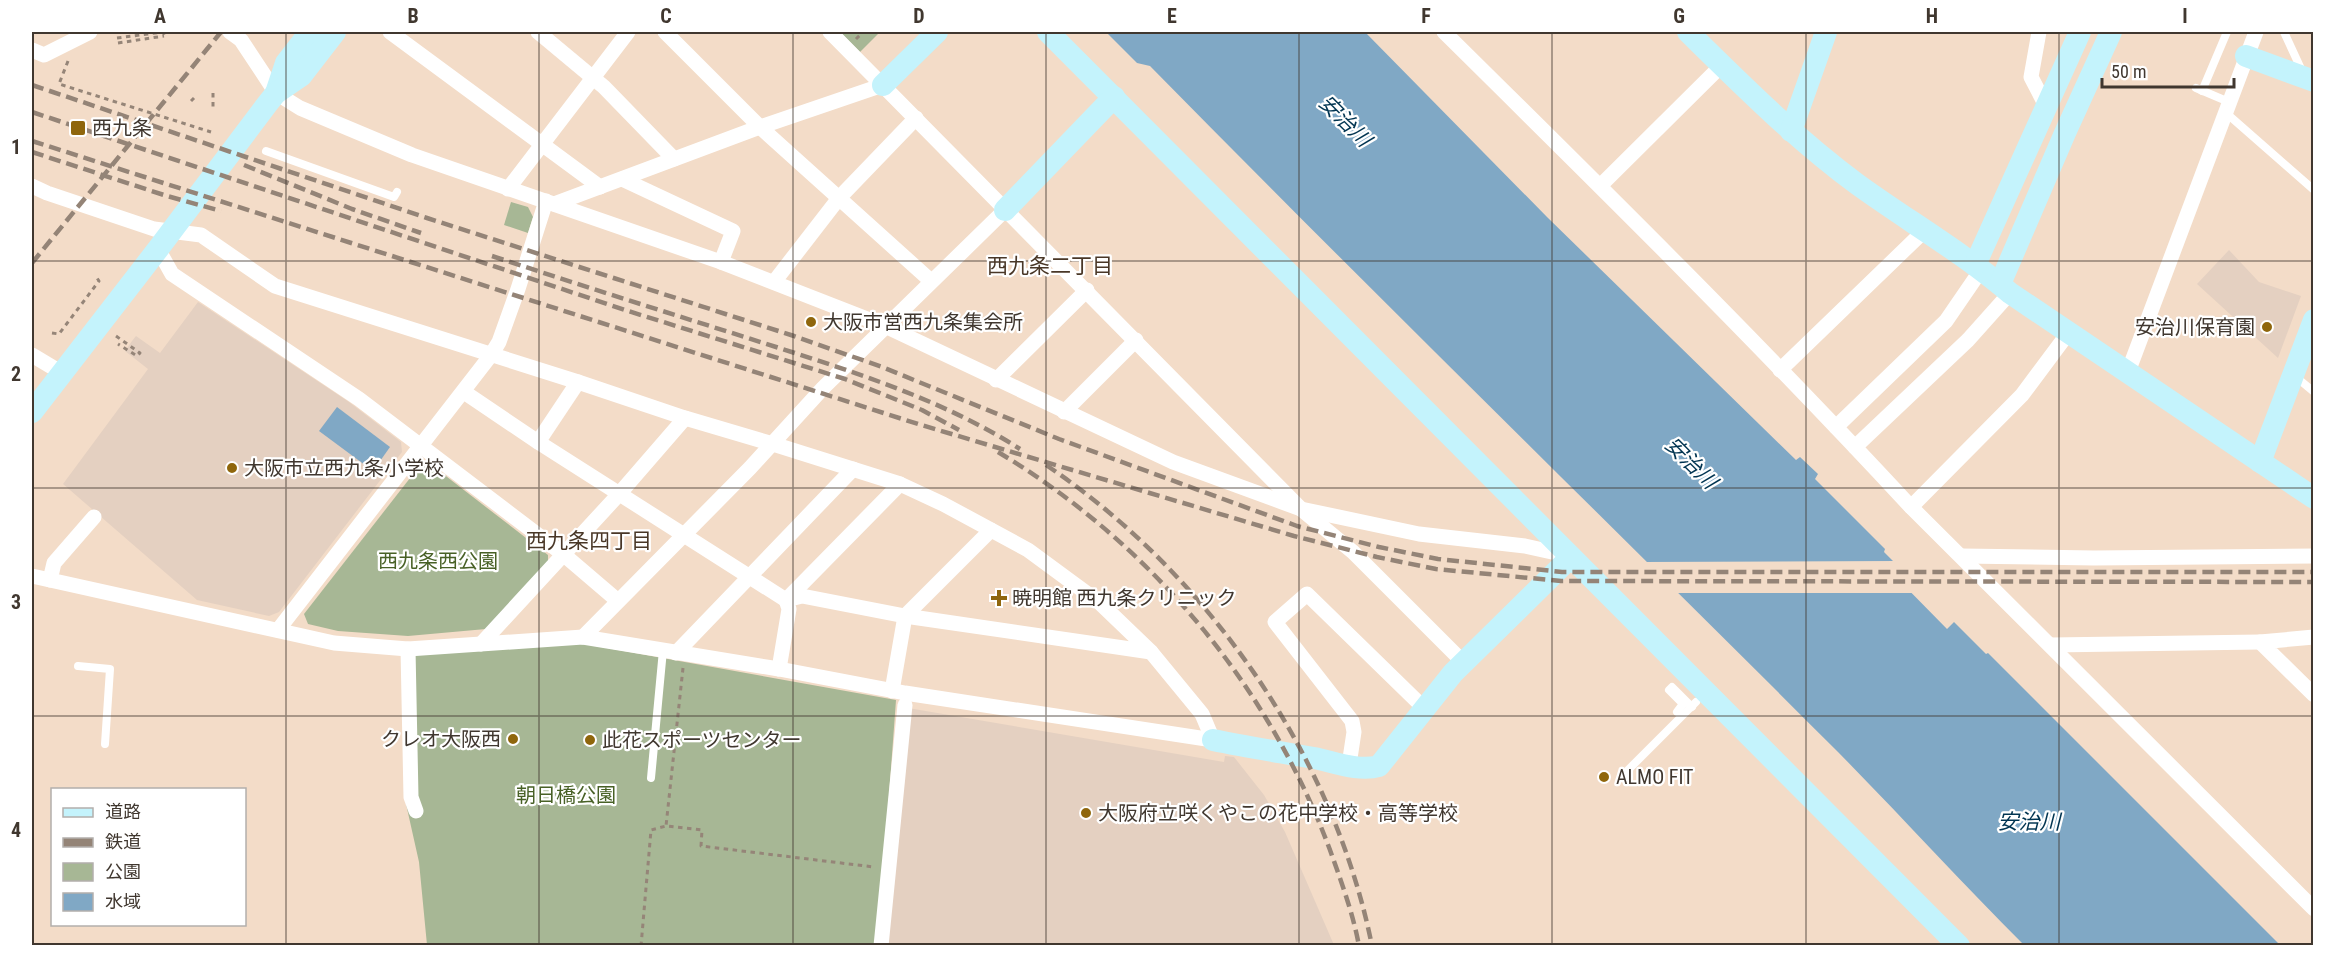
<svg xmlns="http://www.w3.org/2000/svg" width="2345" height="977" viewBox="0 0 2345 977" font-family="'Roboto Condensed','Noto Sans JP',sans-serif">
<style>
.education{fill:#e4d0c1}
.green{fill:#a7b795}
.water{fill:#80a8c5}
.pier{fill:#f3dcc8}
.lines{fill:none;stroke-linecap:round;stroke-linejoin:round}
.path{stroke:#958578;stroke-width:3;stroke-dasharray:4.5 4.5;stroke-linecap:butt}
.lane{stroke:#fff;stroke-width:8}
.street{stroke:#fff;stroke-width:15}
.secondary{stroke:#c4f3fc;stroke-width:22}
.rail{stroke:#948477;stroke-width:4.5;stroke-dasharray:12 6;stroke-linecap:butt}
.grid{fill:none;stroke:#40372f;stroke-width:1.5;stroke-opacity:0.55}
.poi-dot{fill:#8f660c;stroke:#fff;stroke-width:2}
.labels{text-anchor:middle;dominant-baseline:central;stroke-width:4.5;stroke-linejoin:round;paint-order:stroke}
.poi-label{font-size:20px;fill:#40372f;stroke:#fff;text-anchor:start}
.park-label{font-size:20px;fill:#486126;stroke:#fff}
.water-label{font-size:21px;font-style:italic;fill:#003451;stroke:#fff}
.neighbourhood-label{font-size:21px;fill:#493727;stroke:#fff}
.neatline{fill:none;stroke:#40372f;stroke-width:2}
.grid-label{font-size:20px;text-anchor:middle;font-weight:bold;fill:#40372f}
</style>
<rect width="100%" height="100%" fill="#f3dcc8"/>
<!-- education -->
<g class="education">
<polygon points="2229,250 2259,282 2301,296 2278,358 2197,284"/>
<polygon points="198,302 349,402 401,442 402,452 279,612 269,616 197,600 63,484 148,369 125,351 132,341 136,336 160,353"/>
<polygon points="908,708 1224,762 1225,756 1234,757 1264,795 1285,832 1334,945 886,946"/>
</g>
<!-- green -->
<g class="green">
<polygon points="840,32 880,32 860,52"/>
<polygon points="511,202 528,207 533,217 528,233 504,225"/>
<polygon points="429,463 548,555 548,562 486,629 408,636 338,631 308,624 304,614 421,464"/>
<polygon points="579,643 896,700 878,945 427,945 419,862 404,795 404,656"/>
</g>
<!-- water -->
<g class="water">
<path d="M 1106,32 L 1365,32 L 1547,217 L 1796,460 L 1800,457 L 1818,474 L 1815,479 L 1885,549 L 1884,552 L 1895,563 L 1889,570 L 1947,629 L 1954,622 L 1986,654 L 1988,653 L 2280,945 L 2024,945 C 1961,882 1901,816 1838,752 C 1609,523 1377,297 1150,66 L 1137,63 Z"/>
<polygon points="337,407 390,447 373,471 319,431"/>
</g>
<!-- pier -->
<polygon class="pier" points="1897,561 1898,565 1893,570 1916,593 1675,593 1644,562"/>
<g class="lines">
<!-- path -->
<g class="path">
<polyline points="117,38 163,32 166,38"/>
<polyline points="856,39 863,32"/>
<polyline points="118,43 164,36"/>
<polyline points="68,61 59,84 211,132"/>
<polyline points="213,93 213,110"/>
<polyline points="191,101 194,98"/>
<polyline points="52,333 59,334 99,281 97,278"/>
<polyline points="116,336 140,353 137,356 118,344"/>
<polyline points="683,668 666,826 702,830 701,846 874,867"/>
<polyline points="641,946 651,830 666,826"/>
</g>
<!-- lane -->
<g class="lane">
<polyline points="2284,32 2302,71"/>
<polyline points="2196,88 2229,102"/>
<polyline points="2202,91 2227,32"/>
<polyline points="2225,112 2314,190"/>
<polyline points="266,151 394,197 397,192"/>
<polyline points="2296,377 2314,392"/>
<polyline points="78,666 110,669 105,744"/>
<polyline points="1677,712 1683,704 1669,690 1672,687 1692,707"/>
<polyline points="1622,776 1696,702"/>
<polyline points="651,778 663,650"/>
</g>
<!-- street -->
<g class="street">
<polyline points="230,32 241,40 276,93 300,108 412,155 721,262 885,326 1173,462 1301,509 1419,534 1525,546 1570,556"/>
<polyline points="390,32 600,187"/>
<polyline points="538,32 604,87 674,159"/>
<polyline points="665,32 760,127 931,281"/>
<polyline points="830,32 1301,509 1353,552 1464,663"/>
<path d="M 1444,32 C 1602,188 1760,344 1911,507 L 2314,909"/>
<polyline points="2039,32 2031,77 2046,106"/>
<polyline points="32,50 44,55 90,32"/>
<polyline points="622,179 733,231 721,262"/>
<polyline points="32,186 47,193 154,229 201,235 275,286 578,382 685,418 773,444 900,484 943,504 1028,550 1100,603 1151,652 1202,714 1213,740"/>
<polyline points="1600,186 1722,65"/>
<polyline points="508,189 628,32"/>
<polyline points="554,204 760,127 883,85"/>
<polyline points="158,249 172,274 359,399 563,554 618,601"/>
<polyline points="774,282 839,198 916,118"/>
<polyline points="32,355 62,373"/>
<polyline points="1780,370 1925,230"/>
<polyline points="2128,372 2256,32"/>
<polyline points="996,380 1087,290"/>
<polyline points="464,392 538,442 786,600 802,596 905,616 1151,652"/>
<polyline points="1064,412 1136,340"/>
<polyline points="1836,427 1946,321 1981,270"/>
<polyline points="538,442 578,382"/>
<polyline points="1855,447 1968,340 2010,293"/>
<polyline points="1911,507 2022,395 2069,332"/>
<polyline points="1962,556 2094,558 2314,556"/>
<polyline points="32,576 334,643 408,649 583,637 779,669 905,693 1213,740"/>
<polyline points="50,580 54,563 94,517"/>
<polyline points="278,630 491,355 499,342 518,289 546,201"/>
<polyline points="583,637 750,468 823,388 1005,210"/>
<polyline points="2314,637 2260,642 2314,695"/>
<polyline points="481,644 620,493 685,418"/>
<polyline points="2051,645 2260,642"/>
<polyline points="408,649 411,797 416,811"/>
<polyline points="676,653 853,469"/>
<polyline points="779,669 789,609 786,600 900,484"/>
<polyline points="892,691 905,616 991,530"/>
<polyline points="1349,765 1354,732 1352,721 1275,622 1307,594 1425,709"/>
<polyline points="881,946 905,705"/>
</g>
<!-- secondary -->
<g class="secondary">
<polyline points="1048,32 1959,946"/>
<path d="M 1688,32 C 1742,85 1796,139 1857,184 C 1908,221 1962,252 2010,293 L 2314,498"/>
<polyline points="2246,56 2314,81"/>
<polyline points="883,85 937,32"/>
<polyline points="276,93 286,63 310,32"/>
<polyline points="1791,131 1826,32"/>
<polyline points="1005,210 1114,97"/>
<polyline points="1975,265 2080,32"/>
<polyline points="2000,284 2065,133 2111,32"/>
<polyline points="32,412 158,249 268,103 276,93 301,76 335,32"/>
<polyline points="2260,462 2314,320"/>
<path d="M 1213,740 C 1247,747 1280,752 1314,758 C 1334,762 1359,772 1379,766 L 1453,673 L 1571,557"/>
</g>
<!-- rail -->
<g class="rail">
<polyline points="32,85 427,218 794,336 882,367 1059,439 1297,526 1379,547 1438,559 1562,572 2314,572"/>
<polyline points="32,112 625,310 845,379 922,410 959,430"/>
<polyline points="32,141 918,424 1294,536 1377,557 1436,569 1561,581 2314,582"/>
<polyline points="32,152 167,196 221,211"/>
<polyline points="244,165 352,209 421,233"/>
<path d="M 492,256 C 577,284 662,311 748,338 C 841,368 937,396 1020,449"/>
<polyline points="32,263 221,32"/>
<path d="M 998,452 C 1150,543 1268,684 1330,850 C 1341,881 1353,913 1359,946"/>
<path d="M 1046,465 C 1206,572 1334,755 1372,946"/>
</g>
</g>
<!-- grid -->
<path class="grid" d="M 286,32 L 286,946M 539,32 L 539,946M 793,32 L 793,946M 1046,32 L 1046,946M 1299,32 L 1299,946M 1552,32 L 1552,946M 1806,32 L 1806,946M 2059,32 L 2059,946M 32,261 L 2314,261M 32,488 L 2314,488M 32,716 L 2314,716"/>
<!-- markers -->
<g class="poi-dot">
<rect x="70" y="120" width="16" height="16" rx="3"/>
<circle cx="811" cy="322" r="6"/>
<circle cx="2267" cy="327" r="6"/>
<circle cx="232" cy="468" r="6"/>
<path d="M996 589h6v6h6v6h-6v6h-6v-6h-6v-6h6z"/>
<circle cx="513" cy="739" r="6"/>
<circle cx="590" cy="740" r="6"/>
<circle cx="1604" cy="777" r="6"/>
<circle cx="1086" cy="813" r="6"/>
</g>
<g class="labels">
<!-- poi labels -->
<g class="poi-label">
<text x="92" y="128">西九条</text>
<text x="823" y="322">大阪市営西九条集会所</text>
<text x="2255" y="327" text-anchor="end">安治川保育園</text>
<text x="244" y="468">大阪市立西九条小学校</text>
<text x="1012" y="598">暁明館 西九条クリニック</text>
<text x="501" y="739" text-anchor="end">クレオ大阪西</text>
<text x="602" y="740">此花スポーツセンター</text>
<text x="1616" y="777">ALMO FIT</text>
<text x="1098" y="813">大阪府立咲くやこの花中学校・高等学校</text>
</g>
<!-- park labels -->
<g class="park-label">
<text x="438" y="561">西九条西公園</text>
<text x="566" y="795">朝日橋公園</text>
</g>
<!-- water labels -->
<g class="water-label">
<text transform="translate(1345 121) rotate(45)">安治川</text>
<text transform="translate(1691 463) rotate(45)">安治川</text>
<text x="2029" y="822">安治川</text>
</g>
<!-- neighbourhood labels -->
<g class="neighbourhood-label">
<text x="1050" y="266">西九条二丁目</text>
<text x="589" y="541">西九条四丁目</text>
</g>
</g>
<!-- border -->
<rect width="2345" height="977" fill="none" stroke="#ffffff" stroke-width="66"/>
<!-- legend -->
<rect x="51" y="788" width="195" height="138" fill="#ffffff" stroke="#b3afac" stroke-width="1.5"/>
<rect x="63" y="808" width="30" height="9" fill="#c4f3fc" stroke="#b3afac" stroke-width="1.5"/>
<text x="105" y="818" font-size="18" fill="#40372f">道路</text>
<rect x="63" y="838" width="30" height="9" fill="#948477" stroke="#b3afac" stroke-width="1.5"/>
<text x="105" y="848" font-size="18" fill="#40372f">鉄道</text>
<rect x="63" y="863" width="30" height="18" fill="#a7b795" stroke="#b3afac" stroke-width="1.5"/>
<text x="105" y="878" font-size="18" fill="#40372f">公園</text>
<rect x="63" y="893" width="30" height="18" fill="#80a8c5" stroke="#b3afac" stroke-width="1.5"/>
<text x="105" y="908" font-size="18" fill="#40372f">水域</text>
<!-- scale -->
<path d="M2102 78v9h132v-9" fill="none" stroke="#40372f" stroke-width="3"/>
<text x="2111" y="78" font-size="18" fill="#40372f" stroke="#ffffff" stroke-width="4.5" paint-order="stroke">50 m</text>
<rect x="33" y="33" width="2279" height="911" class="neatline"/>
<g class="grid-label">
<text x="160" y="23">A</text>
<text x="413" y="23">B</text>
<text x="666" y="23">C</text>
<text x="919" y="23">D</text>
<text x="1172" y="23">E</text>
<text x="1426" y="23">F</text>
<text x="1679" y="23">G</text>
<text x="1932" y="23">H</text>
<text x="2185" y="23">I</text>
<text x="16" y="154">1</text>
<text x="16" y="381">2</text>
<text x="16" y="609">3</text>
<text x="16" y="837">4</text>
</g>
</svg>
